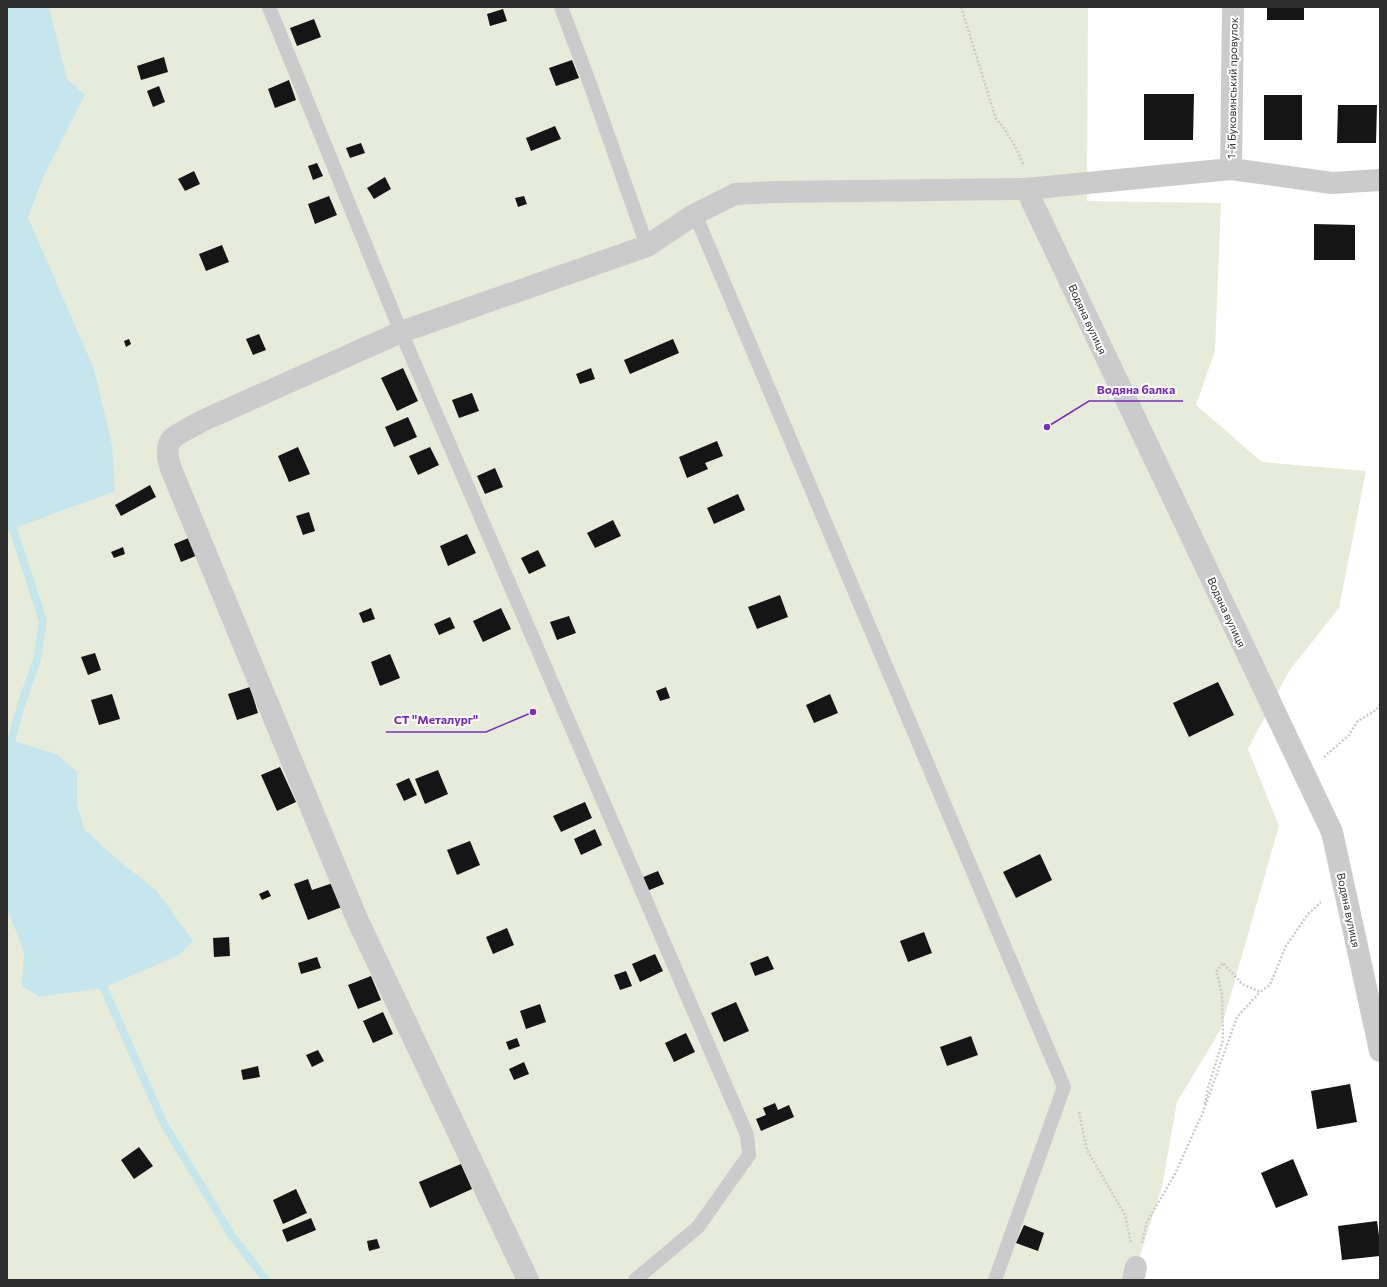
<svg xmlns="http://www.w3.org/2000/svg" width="1387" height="1287" viewBox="0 0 1387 1287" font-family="Commissioner,sans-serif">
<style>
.green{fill:#e7ecda}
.water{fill:#c5e6ed}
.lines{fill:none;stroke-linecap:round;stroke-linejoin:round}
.stream{stroke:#c5e6ed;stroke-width:8}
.building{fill:#151515}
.path{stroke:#cbcbcb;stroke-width:2.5;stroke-dasharray:2 2;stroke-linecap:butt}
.lane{stroke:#cbcbcb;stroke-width:14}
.street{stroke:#cbcbcb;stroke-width:22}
.labels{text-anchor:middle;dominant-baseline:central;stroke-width:4;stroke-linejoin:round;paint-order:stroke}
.street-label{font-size:11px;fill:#2e2e2e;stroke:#fff}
.leader{fill:none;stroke:#7b2cbf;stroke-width:1.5}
.callout-dot{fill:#7b2cbf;stroke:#fff;stroke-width:1.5}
.callout-label{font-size:12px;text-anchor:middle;font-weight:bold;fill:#7b2cbf;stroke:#fff;stroke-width:4;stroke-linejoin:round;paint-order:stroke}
</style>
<rect width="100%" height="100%" fill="#fff"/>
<!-- green -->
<polygon class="green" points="7,7 1088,7 1087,201 1221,203 1215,351 1196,405 1262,462 1366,471 1339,608 1289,671 1248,749 1279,826 1221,1029 1177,1102 1162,1187 1132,1280 7,1280"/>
<!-- water -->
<g class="water">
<polygon points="7,7 49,7 67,79 85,95 43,177 28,218 94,369 112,445 115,491 7,531"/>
<polygon points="11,740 56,754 77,772 77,805 84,829 119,861 156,890 193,941 179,955 103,988 40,997 22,986 24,952 10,916 7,913 7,747"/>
</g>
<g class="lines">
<!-- stream -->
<g class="stream">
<polyline points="11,519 13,529 43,621 37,660 23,699 11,740 14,749"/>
<polyline points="99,977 164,1124 232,1236 266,1280"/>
</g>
</g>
<!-- building -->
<g class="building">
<rect x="1267" y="7" width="37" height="13"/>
<polygon points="503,9 507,21 490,26 487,14"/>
<polygon points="314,19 321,37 297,46 290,28"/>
<polygon points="164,57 168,72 141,80 137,66"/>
<polygon points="572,60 579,78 556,86 549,68"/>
<polygon points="289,80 296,100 275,108 268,89"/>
<polygon points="159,86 165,102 153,107 147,91"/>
<polygon points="1144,94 1194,94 1193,140 1144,140"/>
<rect x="1264" y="95" width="38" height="45"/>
<polygon points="1338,105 1377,105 1376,143 1337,143"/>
<polygon points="555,126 561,139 531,151 526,138"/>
<polygon points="361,143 365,153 350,158 346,148"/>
<polygon points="317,163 323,176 313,180 308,166"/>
<polygon points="194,171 200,184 185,191 178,179"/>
<polygon points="385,177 391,189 374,199 367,188"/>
<polygon points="329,196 337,215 315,224 308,204"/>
<polygon points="524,196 527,204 518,207 515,198"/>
<polygon points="1314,224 1355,225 1355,260 1314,260"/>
<polygon points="222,245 229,262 206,271 199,254"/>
<polygon points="259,334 266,350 253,355 246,339"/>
<polygon points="129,339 131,344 126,347 124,341"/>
<polygon points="673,339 679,353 630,374 624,360"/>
<polygon points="403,368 418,401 397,411 381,378"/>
<polygon points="591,368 595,379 580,384 576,374"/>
<polygon points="472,393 479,411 459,418 452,400"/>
<polygon points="408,417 417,437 394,447 385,427"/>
<polygon points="717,441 723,456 705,463 708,469 687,478 679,457"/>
<polygon points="298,447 310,474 289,482 278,456"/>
<polygon points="430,447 439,465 418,475 409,456"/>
<polygon points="495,468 503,487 485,494 477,476"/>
<polygon points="150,485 156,497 121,516 115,505"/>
<polygon points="738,494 745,510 714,524 707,508"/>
<polygon points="309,512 315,531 303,535 296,516"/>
<polygon points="613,520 621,536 595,548 587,533"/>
<polygon points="467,534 476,553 448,566 440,546"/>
<polygon points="191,537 198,555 181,562 174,544"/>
<polygon points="123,547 125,554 114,558 111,552"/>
<polygon points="538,550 546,566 529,574 521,558"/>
<polygon points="780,595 788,617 757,629 748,607"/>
<polygon points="371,608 375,619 363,623 359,613"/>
<polygon points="501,608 511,629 483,642 473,621"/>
<polygon points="569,616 576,633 557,640 550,622"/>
<polygon points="450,617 455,628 439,635 434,624"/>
<polygon points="95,653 101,670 88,675 81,657"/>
<polygon points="390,654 400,678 380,686 371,662"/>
<polygon points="1218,682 1234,715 1189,737 1173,703"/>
<polygon points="250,687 258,713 237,720 228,694"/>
<polygon points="666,687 670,698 660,701 656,691"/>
<polygon points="112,694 120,719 99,725 91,700"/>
<polygon points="830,694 838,713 814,723 806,705"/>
<polygon points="280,767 296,802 277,811 261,775"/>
<polygon points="438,770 448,794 425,804 415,779"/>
<polygon points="409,778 417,795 404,801 396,784"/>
<polygon points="585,802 592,818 561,832 553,816"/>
<polygon points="595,829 602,845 581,855 574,839"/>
<polygon points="470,841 480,865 457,875 447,850"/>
<polygon points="1040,854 1052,880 1016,898 1003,872"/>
<polygon points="658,871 664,884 647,891 641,878"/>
<polygon points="308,879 312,890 333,883 342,907 308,920 294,884"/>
<polygon points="268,890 271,896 262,900 259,894"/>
<polygon points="507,928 514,945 493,954 486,937"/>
<polygon points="924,932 932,953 908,962 900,941"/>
<polygon points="229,937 230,956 214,957 213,938"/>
<polygon points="655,954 663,971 640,982 632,964"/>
<polygon points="768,956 774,969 755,976 750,963"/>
<polygon points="317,957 321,968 301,974 298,963"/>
<polygon points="626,971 632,986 620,990 614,975"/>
<polygon points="371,976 381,1000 358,1009 348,985"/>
<polygon points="736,1002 749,1031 724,1042 711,1013"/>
<polygon points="540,1004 546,1022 526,1029 520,1011"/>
<polygon points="383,1012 393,1034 373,1043 363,1021"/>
<polygon points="686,1033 695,1052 674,1062 665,1043"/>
<polygon points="971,1036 978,1055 947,1066 940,1047"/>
<polygon points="517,1038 520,1046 509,1050 506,1042"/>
<polygon points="318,1050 324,1061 312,1067 306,1055"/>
<polygon points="524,1062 529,1074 514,1080 509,1069"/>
<polygon points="258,1066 260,1077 243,1080 241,1070"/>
<polygon points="1350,1084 1357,1122 1317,1129 1311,1091"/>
<polygon points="775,1103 778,1110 789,1105 794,1117 761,1131 756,1119 766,1115 763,1108"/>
<polygon points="139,1147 153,1166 134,1179 121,1160"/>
<polygon points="1293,1159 1308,1195 1276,1208 1261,1173"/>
<polygon points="461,1164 472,1189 430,1208 419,1182"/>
<polygon points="296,1189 307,1213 283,1224 273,1200"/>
<polygon points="311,1218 316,1230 287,1242 282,1230"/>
<polygon points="1377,1221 1380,1243 1380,1256 1342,1260 1338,1226"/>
<polygon points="1024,1225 1044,1233 1038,1251 1016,1243"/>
<polygon points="377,1239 380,1248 369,1251 367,1241"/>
</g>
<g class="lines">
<!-- path -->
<g class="path">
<path d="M 961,7 L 996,119 C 1008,132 1016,147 1023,164"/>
<polyline points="1324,757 1349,735 1358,721 1376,710 1380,704"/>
<polyline points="1205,1104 1208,1088 1223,1040 1222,995 1219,981 1216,972 1223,963 1242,984 1260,992 1270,985 1286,946 1308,914 1321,902"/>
<polyline points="1079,1112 1087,1150 1125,1215 1131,1243"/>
<polyline points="1142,1243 1147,1222 1175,1174 1203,1112 1237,1017 1260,992"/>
</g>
<!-- lane -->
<g class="lane">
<polyline points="269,7 401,332 747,1135 749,1155 698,1227 635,1280"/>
<polyline points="561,7 590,84 647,246"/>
<polyline points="695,214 1064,1087 995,1280"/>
</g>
<!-- street -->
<g class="street">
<polyline points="1231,169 1233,7"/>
<polyline points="1026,189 1332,832 1380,1051"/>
<path d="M 528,1280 L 357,919 L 171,469 C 168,460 165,447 172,439 C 176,434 196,425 202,421 L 401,332 L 647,246 L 695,214 L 735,194 L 775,192 L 1026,189 L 1231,169 L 1332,183 L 1380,180"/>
<polyline points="1133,1280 1136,1267"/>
</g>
</g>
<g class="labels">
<!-- street labels -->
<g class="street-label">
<text transform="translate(1232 88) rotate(-89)">1-й Буковинський провулок</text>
<text transform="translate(1088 319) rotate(65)">Водяна вулиця</text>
<text transform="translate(1227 612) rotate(65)">Водяна вулиця</text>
<text transform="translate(1349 910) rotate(78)">Водяна вулиця</text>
</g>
</g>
<!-- callouts -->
<path class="leader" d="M1047 427L1089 401H1183M533 712L486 732H386"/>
<g class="callout-dot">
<circle cx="1047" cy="427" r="4"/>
<circle cx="533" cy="712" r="4"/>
</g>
<g class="callout-label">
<text x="1136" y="394">Водяна балка</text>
<text x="436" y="724">СТ "Металург"</text>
</g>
<!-- border -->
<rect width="1387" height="1287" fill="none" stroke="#2e2e2e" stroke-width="16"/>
</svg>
